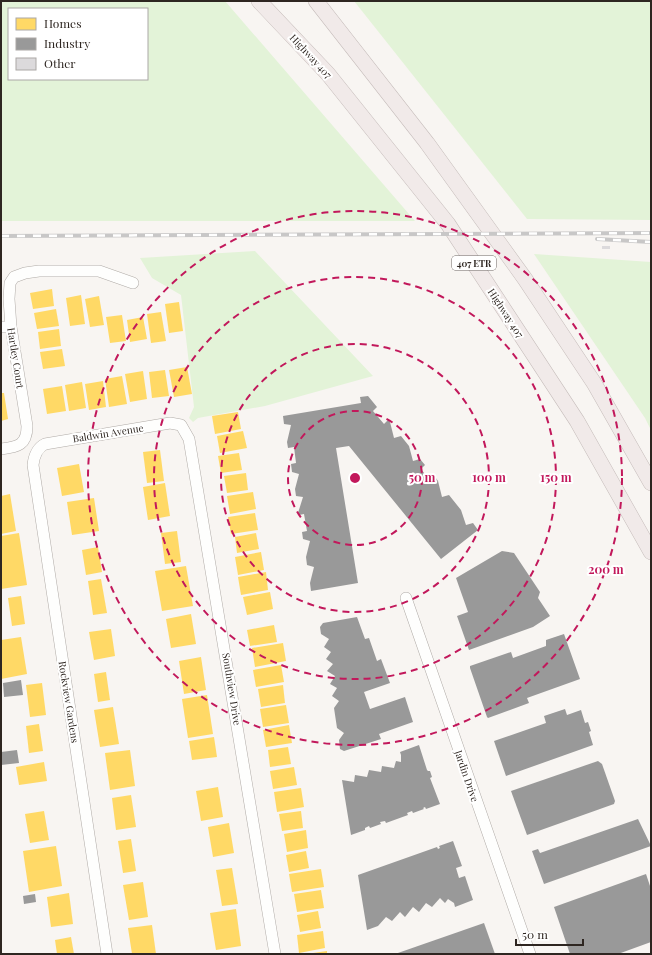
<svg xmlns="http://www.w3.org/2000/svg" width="652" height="955" viewBox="0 0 652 955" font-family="'Playfair Display',serif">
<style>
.green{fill:#e3f3d8;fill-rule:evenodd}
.homes{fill:#ffd966}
.industry{fill:#999}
.building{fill:#dcdadc}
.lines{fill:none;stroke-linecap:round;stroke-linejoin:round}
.minor-casing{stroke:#b0aba7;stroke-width:12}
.highway-casing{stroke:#c5bcba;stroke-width:16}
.minor{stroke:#fefefd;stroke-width:11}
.highway{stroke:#f1eae9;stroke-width:15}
.rail-casing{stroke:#c8c7c7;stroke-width:4}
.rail{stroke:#fff;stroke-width:2.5;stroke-dasharray:8;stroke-linecap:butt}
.ring{fill:none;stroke:#c2185b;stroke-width:2;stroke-dasharray:7 5}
.labels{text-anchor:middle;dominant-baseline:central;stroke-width:4;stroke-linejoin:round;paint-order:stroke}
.shield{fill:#fff;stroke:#6d6764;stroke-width:1}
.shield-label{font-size:9px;font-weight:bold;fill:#2e2621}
.street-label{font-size:10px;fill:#2e2621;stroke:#fff}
.centre{fill:#c2185b;stroke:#fff;stroke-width:2}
.ring-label{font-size:12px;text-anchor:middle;font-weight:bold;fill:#c2185b;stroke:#fff;stroke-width:4;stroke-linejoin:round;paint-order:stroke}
</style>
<rect width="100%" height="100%" fill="#f8f5f2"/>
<!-- green -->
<g class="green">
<path d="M 1,1 L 225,1 L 415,221 L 1,221 ZM 9,9 L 147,9 L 147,79 L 9,79 Z"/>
<polygon points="354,1 651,1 651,220 527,219"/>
<polygon points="255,251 373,376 265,406 198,418 193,422 189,418 194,407 181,295 152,278 140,258"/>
<polygon points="534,254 651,262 651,430 645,418"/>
</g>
<!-- homes -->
<g class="homes">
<polygon points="52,289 54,306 33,309 30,293"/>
<polygon points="81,295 85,324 70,326 66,298"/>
<polygon points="99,296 104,325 90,327 85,299"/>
<polygon points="179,302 183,331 169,333 165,304"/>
<polygon points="56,309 59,326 37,329 34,313"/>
<polygon points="161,312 166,341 151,343 147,314"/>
<polygon points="122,315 126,341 110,343 106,317"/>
<polygon points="143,317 147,339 130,342 127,320"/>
<polygon points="59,329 61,346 40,349 38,332"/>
<polygon points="62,349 65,366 43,369 40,352"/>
<polygon points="187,367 192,394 174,397 169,370"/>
<polygon points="165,370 169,396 152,398 149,372"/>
<polygon points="143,371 147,399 130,402 125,374"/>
<polygon points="122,376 127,404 109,407 105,379"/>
<polygon points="103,381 106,407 89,410 85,384"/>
<polygon points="82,382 86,408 69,411 65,385"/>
<polygon points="62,386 66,411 47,414 43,389"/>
<polygon points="1,393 4,393 8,419 1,421"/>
<polygon points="238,412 241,429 215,434 212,416"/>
<polygon points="243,431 247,448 220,453 217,436"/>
<polygon points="160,450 164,481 147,483 143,452"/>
<polygon points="239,453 242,470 221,473 218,456"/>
<polygon points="79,464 84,492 62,496 57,468"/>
<polygon points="246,473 248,490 227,493 224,476"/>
<polygon points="165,483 170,516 148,520 143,487"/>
<polygon points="253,492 256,509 230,514 227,496"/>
<polygon points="10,494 16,531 1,534 1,496"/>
<polygon points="94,498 99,531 72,535 67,502"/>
<polygon points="255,513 258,530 231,534 228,517"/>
<polygon points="177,531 181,562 165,564 161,533"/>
<polygon points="19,533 27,585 1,589 1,536"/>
<polygon points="256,533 259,549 237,553 235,537"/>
<polygon points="98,547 102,572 86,575 82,550"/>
<polygon points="261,552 264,570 238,575 235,557"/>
<polygon points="186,566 193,606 162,611 155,571"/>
<polygon points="266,572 268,590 241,595 238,577"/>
<polygon points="101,579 107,613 93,615 88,581"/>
<polygon points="270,592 273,609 247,615 243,597"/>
<polygon points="21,596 25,624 12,626 8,598"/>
<polygon points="191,614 196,644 171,648 166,619"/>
<polygon points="274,625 277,642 250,646 247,630"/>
<polygon points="111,629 115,656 94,660 89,632"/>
<polygon points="21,637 27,674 1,679 1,640"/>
<polygon points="283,643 286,661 255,667 252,648"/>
<polygon points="201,657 206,690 184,694 179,661"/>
<polygon points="281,665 284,682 256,687 253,670"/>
<polygon points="106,672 110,700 98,702 94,674"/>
<polygon points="42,683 46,715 30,717 26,685"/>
<polygon points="283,685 285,703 261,707 258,689"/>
<polygon points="207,695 213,734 188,738 182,699"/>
<polygon points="286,705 289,723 263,727 260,709"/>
<polygon points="113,707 119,744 100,747 94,710"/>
<polygon points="39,724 43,751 29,753 26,726"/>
<polygon points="289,725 292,743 266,747 263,730"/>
<polygon points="214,737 217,757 192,760 189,741"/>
<polygon points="288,747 291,764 270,767 268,750"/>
<polygon points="130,750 135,786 110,790 105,753"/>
<polygon points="44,762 47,781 19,785 16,767"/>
<polygon points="294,767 297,785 273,789 270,771"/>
<polygon points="218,787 223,817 201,821 196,791"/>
<polygon points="301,788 304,807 277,812 274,792"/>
<polygon points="131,795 136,827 116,830 112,798"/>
<polygon points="44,811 49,840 30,843 25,814"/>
<polygon points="301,811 303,828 282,831 279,814"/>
<polygon points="229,823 234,853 213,857 208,827"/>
<polygon points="306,830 308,848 287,852 284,834"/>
<polygon points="131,839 136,871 123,873 118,841"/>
<polygon points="56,846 62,886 29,892 23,851"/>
<polygon points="306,851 309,868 289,872 286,855"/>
<polygon points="232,868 238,904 222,906 216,870"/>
<polygon points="321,869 324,887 292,892 289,874"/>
<polygon points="143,882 148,917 129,920 123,885"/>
<polygon points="321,890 324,908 297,912 294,894"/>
<polygon points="69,893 73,924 51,927 47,897"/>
<polygon points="236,909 241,946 216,950 210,913"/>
<polygon points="318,911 321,928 300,932 297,915"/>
<polygon points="152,925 156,954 132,954 128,928"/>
<polygon points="323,931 325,948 299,953 297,935"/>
<polygon points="71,937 74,954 57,954 55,940"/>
<polygon points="327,951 327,954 313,954 313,953"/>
</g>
<!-- industry -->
<g class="industry">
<polygon points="368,396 377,407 373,411 384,424 388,420 390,422 394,438 401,436 409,446 413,461 420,459 425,465 421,469 431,482 436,478 438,481 442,497 449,495 461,510 466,525 473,523 478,530 441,559 349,446 336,448 358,583 311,591 310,583 314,567 307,565 306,557 310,541 303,539 302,532 307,531 304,514 299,515 298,513 303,497 296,496 295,489 299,474 292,472 291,464 296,463 294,447 288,448 287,442 291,425 284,424 283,416 361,403 360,397"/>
<polygon points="502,551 514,553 540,592 538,598 550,616 533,627 469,650 457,616 468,612 456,578"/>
<polygon points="357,617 365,639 369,638 377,661 381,659 390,683 364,692 370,709 405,697 413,722 379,734 381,739 344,751 340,749 339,740 344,733 337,728 334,708 339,701 332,696 337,688 330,684 335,676 327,671 333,664 326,659 331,652 324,647 329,639 321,634 320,627 323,623"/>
<polygon points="564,634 580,679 527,698 529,703 488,718 487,717 470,668 470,666 511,652 513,658 546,646 546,640"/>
<polygon points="21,680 23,695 4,697 3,683"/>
<polygon points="565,709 567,715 581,710 585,723 588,722 591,731 589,732 593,745 506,776 494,741 546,723 544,716"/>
<polygon points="419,745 427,770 428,771 430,771 432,777 430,778 440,804 426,809 425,807 423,808 424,809 413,813 412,811 407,813 408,815 386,823 385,821 380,822 381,824 370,828 369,826 365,828 365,830 351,835 342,780 354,782 355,775 367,777 369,770 381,772 382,766 394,768 396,761 401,762 401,755 400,752"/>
<polygon points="17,750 19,763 1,765 1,752"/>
<polygon points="598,761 602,764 615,801 614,804 527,835 511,791"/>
<polygon points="638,819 651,846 544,884 532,851 538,849 540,853"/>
<polygon points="453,841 462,866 456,868 459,878 465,876 473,900 455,907 454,903 448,899 445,903 440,898 432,907 426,903 419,912 413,907 405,917 400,912 392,921 386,917 378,926 367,930 358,875 437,847 438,849 440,848 439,846"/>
<polygon points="646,874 651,889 651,942 618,954 570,954 554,907"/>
<polygon points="35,894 36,902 24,904 23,896"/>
<polygon points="484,923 495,954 395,954"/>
</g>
<!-- building -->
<rect class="building" x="602" y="246" width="8" height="3"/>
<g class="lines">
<!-- minor casing -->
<g class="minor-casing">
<g id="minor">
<polyline points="1,327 11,327"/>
<path d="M 1,449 C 18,447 27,445 27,426 L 11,327 L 9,299 L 10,283 L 14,277 L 25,273 L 39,271 L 99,271 L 133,283"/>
<polyline points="406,598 530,954"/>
<path d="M 107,954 L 33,465 C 34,456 37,448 45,444 L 170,423 L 181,425 L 189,439 L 275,954"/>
</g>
</g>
<!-- highway casing -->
<g class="highway-casing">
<g id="highway">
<polyline points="259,1 328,74 448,224 577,421 651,552"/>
<polyline points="316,1 427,143 525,279 594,383 651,483"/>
</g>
</g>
<!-- minor -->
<use href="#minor" class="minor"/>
<!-- highway -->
<use href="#highway" class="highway"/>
<!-- rail casing -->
<g class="rail-casing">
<g id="rail">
<polyline points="1,236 651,233"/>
<polyline points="597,239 651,242"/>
</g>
</g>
<!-- rail -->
<use href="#rail" class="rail"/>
</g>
<!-- distance rings -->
<g class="ring">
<circle cx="355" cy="478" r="67"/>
<circle cx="355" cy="478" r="134"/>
<circle cx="355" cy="478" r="201"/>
<circle cx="355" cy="478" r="267"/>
</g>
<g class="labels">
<!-- shield labels -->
<rect class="shield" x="452" y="256" width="44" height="14" rx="3"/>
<g class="shield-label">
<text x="474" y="263">407 ETR</text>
</g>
<!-- street labels -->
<g class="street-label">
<text transform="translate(311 56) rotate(47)">Highway 407</text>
<text transform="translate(506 313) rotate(57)">Highway 407</text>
<text transform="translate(16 358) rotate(81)">Hartley Court</text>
<text transform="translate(108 433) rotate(-9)">Baldwin Avenue</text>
<text transform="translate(232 689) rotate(81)">Southview Drive</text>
<text transform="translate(69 702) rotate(81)">Rockview Gardens</text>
<text transform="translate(467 776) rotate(71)">Jardin Drive</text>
</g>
</g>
<circle cx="355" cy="478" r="6" class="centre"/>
<g class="ring-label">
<text x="422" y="482">50 m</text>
<text x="489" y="482">100 m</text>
<text x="556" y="482">150 m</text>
<text x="606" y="574">200 m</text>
</g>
<!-- border -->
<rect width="652" height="955" fill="none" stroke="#2e2621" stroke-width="4"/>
<!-- legend -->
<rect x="8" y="8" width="140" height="72" fill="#ffffff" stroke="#aba8a6"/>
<rect x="16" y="18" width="20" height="12" fill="#ffd966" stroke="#aba8a6"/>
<text x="44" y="28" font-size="12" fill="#2e2621">Homes</text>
<rect x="16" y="38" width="20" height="12" fill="#999999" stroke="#aba8a6"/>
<text x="44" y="48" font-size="12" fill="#2e2621">Industry</text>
<rect x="16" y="58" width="20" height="12" fill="#dcdadc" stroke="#aba8a6"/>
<text x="44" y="68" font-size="12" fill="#2e2621">Other</text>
<!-- scale -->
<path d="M516 939v6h67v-6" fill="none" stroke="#2e2621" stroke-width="2"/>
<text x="522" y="939" font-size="12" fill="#2e2621" stroke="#ffffff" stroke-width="3" paint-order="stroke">50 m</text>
</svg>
